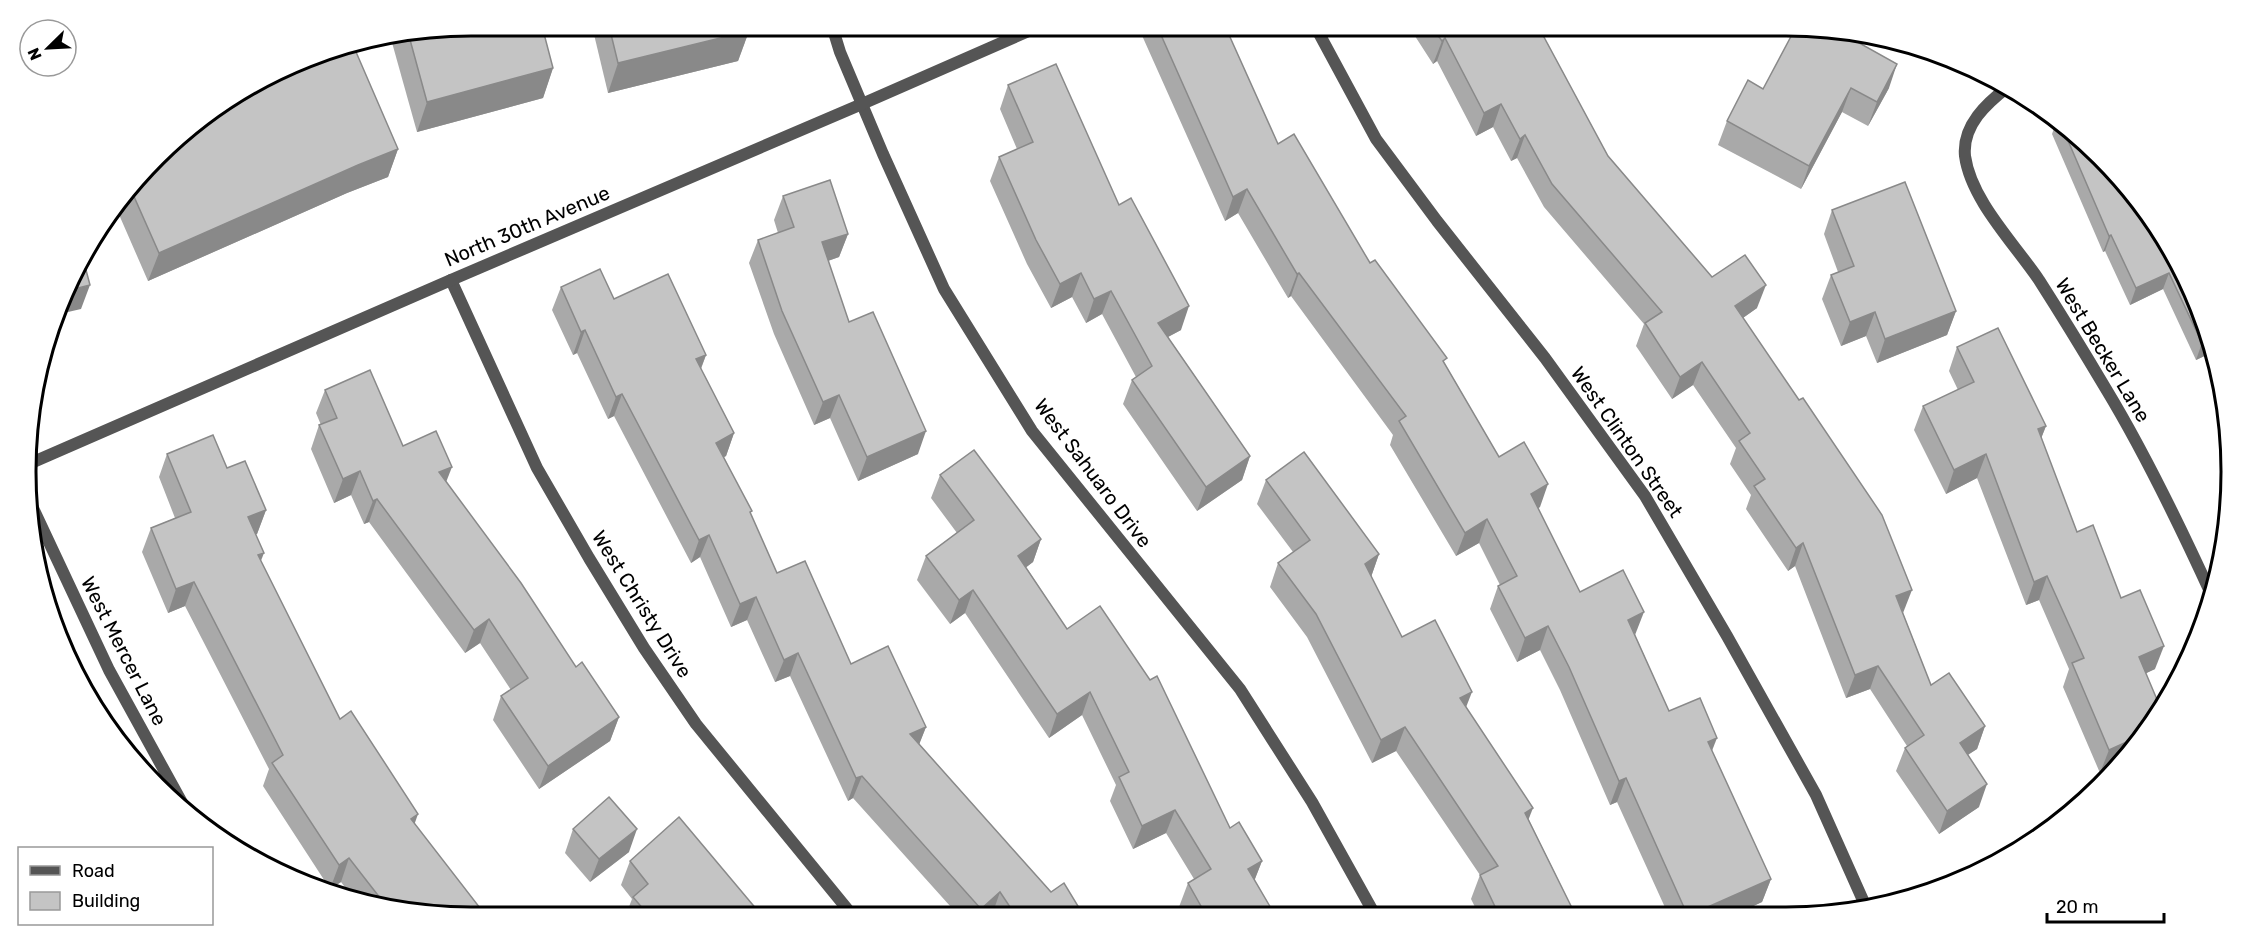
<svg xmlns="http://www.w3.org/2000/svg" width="2257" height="943" viewBox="0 0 2257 943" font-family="Rubik,sans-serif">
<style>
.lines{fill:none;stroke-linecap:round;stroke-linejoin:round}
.street{stroke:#555;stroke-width:12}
.wall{fill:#a9a9a9}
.shaded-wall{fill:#898989}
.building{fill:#c4c4c4;stroke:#898989;stroke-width:1.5}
.labels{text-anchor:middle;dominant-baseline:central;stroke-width:4.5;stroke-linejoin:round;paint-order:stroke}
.street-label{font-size:20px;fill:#000;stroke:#fff}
.rim{fill:none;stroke:#000;stroke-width:3}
</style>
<rect width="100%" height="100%" fill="#fff"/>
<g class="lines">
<!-- street -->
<g class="street">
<polyline points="832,26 840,52 883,154 944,289 1032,431 1240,689 1312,802 1375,915"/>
<polyline points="1315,26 1376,139 1437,221 1545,358 1645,496 1727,636 1816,795 1866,907"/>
<path d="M 2009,86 C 1987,103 1962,125 1965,156 C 1971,200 2014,243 2039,280 C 2062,316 2084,352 2106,389 C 2146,455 2180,526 2212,596"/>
<polyline points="451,280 537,468 589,558 644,648 696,724 853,916"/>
<polyline points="31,463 451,280 862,104 1040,26"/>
<polyline points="32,506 109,670 186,810"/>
</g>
</g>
<!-- wall -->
<g class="wall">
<polygon points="471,26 553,68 543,98 417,132 391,39"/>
<polygon points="592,26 747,26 749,31 738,61 608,93"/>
<polygon points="1142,26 1225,26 1278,144 1370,263 1445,364 1499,457 1540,507 1538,508 1580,592 1635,635 1669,711 1712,751 1771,879 1762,902 1736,914 1668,914 1617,802 1610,805 1560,690 1540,650 1517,662 1490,609 1498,586 1500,585 1479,543 1456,556 1390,445 1393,435 1291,296 1288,298 1238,213 1225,221 1140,31"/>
<polygon points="1415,26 1538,26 1608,156 1712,277 1757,308 1743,318 1903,613 1931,685 1985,726 1977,749 1968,755 1979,807 1939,834 1896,771 1905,748 1907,746 1870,689 1846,698 1795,566 1788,571 1746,509 1751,495 1730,464 1736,448 1693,385 1672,399 1636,346 1644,324 1544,207 1517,158 1511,161 1493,127 1476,136 1437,61 1433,64 1413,33"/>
<polygon points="1008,85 1119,205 1181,330 1168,337 1250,456 1242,480 1197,511 1123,404 1132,380 1136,377 1102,314 1086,323 1072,297 1051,308 1027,264 990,181 999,157 1017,149 1000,109"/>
<polygon points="1889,88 1868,126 1842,112 1801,189 1718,145 1727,121 1763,89"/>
<polygon points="2057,120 2079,136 2139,200 2215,351 2196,360 2163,289 2130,305 2105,251 2103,252 2052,134"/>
<polygon points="178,136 398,149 388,177 347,193 148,281 117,210"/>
<polygon points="783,196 848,234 839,257 828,261 849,322 918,454 858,481 830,418 814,425 774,334 749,263 758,240 778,233 774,220"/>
<polygon points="1832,210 1956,311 1947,335 1877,363 1866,336 1841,346 1822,299 1831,275 1838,272 1824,234"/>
<polygon points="561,287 614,299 706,355 701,369 734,433 726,456 724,457 751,515 777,573 851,664 926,727 919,744 1051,892 1084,916 993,916 992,915 990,916 959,916 853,798 848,801 790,676 775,682 747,620 731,627 700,557 691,563 614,416 608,419 577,353 573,355 552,310"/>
<polygon points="1957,347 2046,426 2041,438 2077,532 2121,598 2155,669 2146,673 2157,719 2114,767 2100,773 2063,687 2069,669 2039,600 2026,605 1977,478 1946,494 1914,430 1923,406 1958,390 1949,371"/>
<polygon points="325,390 403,446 446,482 576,667 619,717 610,741 539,789 493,720 501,696 511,690 480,643 465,653 369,522 364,524 351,495 334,503 311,449 319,425 321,425 316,413"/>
<polygon points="167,454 227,468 266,510 257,534 256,534 261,561 340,719 415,824 471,918 353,898 341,882 330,889 263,786 269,769 185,606 168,613 142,552 151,528 175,518 159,477"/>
<polygon points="940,475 1041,539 1033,562 1026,567 1067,629 1230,828 1262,861 1254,881 1275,915 1184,915 1179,907 1188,883 1194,879 1166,833 1133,849 1110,801 1116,785 1082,715 1049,738 965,613 950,624 917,580 926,556 957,533 931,498"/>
<polygon points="1266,480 1379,554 1371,577 1402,637 1466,708 1529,820 1575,914 1479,915 1471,899 1480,875 1396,751 1372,763 1307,637 1270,587 1278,563 1293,552 1257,504"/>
<polygon points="573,829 629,852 590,882 565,853"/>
<polygon points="630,861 763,917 625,917 632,899 621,885"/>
</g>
<!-- shaded-wall -->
<g class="shaded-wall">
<polygon points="749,31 738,61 608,93 618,63"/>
<polygon points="1445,38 1437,61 1433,64 1442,41"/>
<polygon points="1897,64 1889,88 1868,126 1877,102"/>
<polygon points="553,68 543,98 417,132 427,102"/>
<polygon points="1851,88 1842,112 1801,189 1809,166"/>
<polygon points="1501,104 1493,127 1476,136 1484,113"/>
<polygon points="1525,135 1517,158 1511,161 1520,139"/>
<polygon points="398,149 388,177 347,193 148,281 159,253 358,165"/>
<polygon points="1247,189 1238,213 1225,221 1233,197"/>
<polygon points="848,234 839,257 813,266 822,242"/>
<polygon points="2111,235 2105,251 2103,252 2109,236"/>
<polygon points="1081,273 1072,297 1051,308 1060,284"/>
<polygon points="1299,273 1291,296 1288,298 1297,274"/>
<polygon points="2169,273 2163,289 2130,305 2136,288"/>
<polygon points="90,285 81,309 55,315 66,291"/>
<polygon points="1766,285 1757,308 1727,329 1735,306"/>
<polygon points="1111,291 1102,314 1086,323 1094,299"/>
<polygon points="1189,306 1181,330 1149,347 1158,323"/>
<polygon points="1956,311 1947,335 1877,363 1885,339"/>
<polygon points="1875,312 1866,336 1841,346 1850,322"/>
<polygon points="585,330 577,353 573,355 581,332"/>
<polygon points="2210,340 2215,351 2196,360 2202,343"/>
<polygon points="706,355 697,378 696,359"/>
<polygon points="1702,362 1693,385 1672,399 1680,377"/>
<polygon points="622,394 614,416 608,419 616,397"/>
<polygon points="839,395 830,418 814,425 823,402"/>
<polygon points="2046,426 2037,449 2038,429"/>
<polygon points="926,431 918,454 858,481 867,457"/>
<polygon points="734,433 726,456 708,465 716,443"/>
<polygon points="1986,454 1977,478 1946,494 1954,470"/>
<polygon points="1250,456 1242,480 1197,511 1206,487"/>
<polygon points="452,467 443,490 439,472"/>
<polygon points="360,471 351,495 334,503 343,479"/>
<polygon points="1548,484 1540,507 1522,518 1531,494"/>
<polygon points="377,499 369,522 364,524 373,501"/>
<polygon points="266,510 257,534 240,541 248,517"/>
<polygon points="1487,519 1479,543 1456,556 1465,533"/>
<polygon points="709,535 700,557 691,563 699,540"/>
<polygon points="1041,539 1033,562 1010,580 1018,556"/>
<polygon points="1803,543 1795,566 1788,571 1796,548"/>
<polygon points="264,553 255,576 258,555"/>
<polygon points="1379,554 1371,577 1365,564"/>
<polygon points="2047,576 2039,600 2026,605 2034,582"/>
<polygon points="194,582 185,606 168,613 176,589"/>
<polygon points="973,590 965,613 950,624 959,600"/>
<polygon points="1912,590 1903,613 1896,596"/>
<polygon points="756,597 747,620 731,627 740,604"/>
<polygon points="1644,612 1635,635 1628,620"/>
<polygon points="489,619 480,643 465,653 474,630"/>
<polygon points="1548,626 1540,650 1517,662 1525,638"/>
<polygon points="2164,646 2155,669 2130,681 2139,657"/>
<polygon points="798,653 790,676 775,682 784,660"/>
<polygon points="1878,666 1870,689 1846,698 1855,675"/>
<polygon points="1090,692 1082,715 1049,738 1057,714"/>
<polygon points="1472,692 1463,715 1460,698"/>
<polygon points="619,717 610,741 539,789 548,766"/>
<polygon points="1985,726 1977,749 1951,765 1960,743"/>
<polygon points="926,727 917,750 910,734"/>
<polygon points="1405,727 1396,751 1372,763 1381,740"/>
<polygon points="2142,735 2114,767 2100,773 2109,750"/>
<polygon points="1717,738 1708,761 1708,742"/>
<polygon points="862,776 853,798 848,801 856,778"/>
<polygon points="1626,778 1617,802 1610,805 1619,781"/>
<polygon points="1987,784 1979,807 1939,834 1947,811"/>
<polygon points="1533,808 1524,831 1525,813"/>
<polygon points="1175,810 1166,833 1133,849 1142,826"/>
<polygon points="418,814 410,837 411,819"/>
<polygon points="637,829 629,852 590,882 599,859"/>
<polygon points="349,858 341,882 330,889 339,865"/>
<polygon points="1262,861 1253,884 1248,869"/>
<polygon points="1771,879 1762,902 1736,914 1692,914"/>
<polygon points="1000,892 992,915 990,916 978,916 981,909"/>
</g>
<!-- building -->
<g class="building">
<polygon points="471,26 542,26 553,68 427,102 409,36"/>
<polygon points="609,26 747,26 749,31 618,63"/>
<polygon points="1157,26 1225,26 1278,144 1294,134 1370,263 1375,260 1447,358 1443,361 1499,457 1524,442 1548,484 1531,494 1580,592 1623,570 1644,612 1628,620 1669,711 1700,698 1717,738 1708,742 1771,879 1692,914 1687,914 1626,778 1619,781 1569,667 1548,626 1525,638 1498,586 1517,576 1487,519 1465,533 1399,421 1406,416 1299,273 1297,274 1247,189 1233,197"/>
<polygon points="1431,26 1538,26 1608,156 1712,277 1745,255 1766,285 1735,306 1799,400 1803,398 1882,515 1912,590 1896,596 1931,685 1949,673 1985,726 1960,743 1987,784 1947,811 1905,748 1924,735 1878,666 1855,675 1803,543 1796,548 1754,486 1765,479 1739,441 1750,433 1702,362 1680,377 1645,323 1662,312 1552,184 1525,135 1520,139 1501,104 1484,113 1445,38 1442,41"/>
<polygon points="1796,27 1845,35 1897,64 1877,102 1851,88 1809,166 1727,121 1748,80 1763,89"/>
<polygon points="353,45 398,149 358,165 159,253 132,192 178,136 249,85 328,49"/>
<polygon points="1056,64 1119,205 1131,198 1189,306 1158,323 1250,456 1206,487 1132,380 1152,366 1111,291 1094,299 1081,273 1060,284 1036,240 999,157 1033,142 1008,85"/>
<polygon points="2060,122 2079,136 2139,200 2185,274 2210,340 2202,343 2169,273 2136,288 2111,235 2109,236"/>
<polygon points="830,180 848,234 822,242 849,322 873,312 926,431 867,457 839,395 823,402 782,311 758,240 794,227 783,196"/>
<polygon points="1905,182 1956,311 1885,339 1875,312 1850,322 1831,275 1854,266 1832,210"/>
<polygon points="82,255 90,285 66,291"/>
<polygon points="600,269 614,299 668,274 706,355 696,359 734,433 716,443 752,511 750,512 777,573 805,561 851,664 888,646 926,727 910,734 1051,892 1064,883 1084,916 1016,916 1000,892 981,909 862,776 856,778 798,653 784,660 756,597 740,604 709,535 699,540 622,394 616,397 585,330 581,332 561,287"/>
<polygon points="1998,328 2046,426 2038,429 2077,532 2093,525 2121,598 2140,590 2164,646 2139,657 2161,709 2157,719 2142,735 2109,750 2072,663 2084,658 2047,576 2034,582 1986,454 1954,470 1923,406 1974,382 1957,347"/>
<polygon points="370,370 403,446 436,431 452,467 439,472 521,583 576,667 582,662 619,717 548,766 501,696 528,678 489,619 474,630 377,499 373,501 360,471 343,479 319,425 337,418 325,390"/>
<polygon points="213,435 227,468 245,461 266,510 248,517 264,553 258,555 340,719 351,711 418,814 411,819 487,917 471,918 384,903 349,858 339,865 272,763 283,755 194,582 176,589 151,528 191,512 167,454"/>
<polygon points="974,450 1041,539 1018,556 1067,629 1100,606 1150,680 1157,676 1230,828 1239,822 1262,861 1248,869 1275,915 1206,915 1188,883 1211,869 1175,810 1142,826 1119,777 1129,772 1090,692 1057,714 973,590 959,600 926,556 974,520 940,475"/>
<polygon points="1304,452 1379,554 1365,564 1402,637 1435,620 1472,692 1460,698 1533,808 1525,813 1575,914 1499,915 1480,875 1498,866 1405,727 1381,740 1316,614 1278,563 1310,540 1266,480"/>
<polygon points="609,797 637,829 599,859 573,829"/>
<polygon points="679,817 763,917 650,917 633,897 648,884 630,861"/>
</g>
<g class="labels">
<!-- street labels -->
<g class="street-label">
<text transform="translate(527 226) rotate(-23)">North 30th Avenue</text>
<text transform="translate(2103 350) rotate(59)">West Becker Lane</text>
<text transform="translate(1627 442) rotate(55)">West Clinton Street</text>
<text transform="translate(1093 473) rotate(53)">West Sahuaro Drive</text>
<text transform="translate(642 604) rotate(58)">West Christy Drive</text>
<text transform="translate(124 651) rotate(63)">West Mercer Lane</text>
</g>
</g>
<!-- crop -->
<path d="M0 0H2257V943H0ZM471 36H1786A435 435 0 0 1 2221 471V472A435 435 0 0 1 1786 907H471A435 435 0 0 1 36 472V471A435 435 0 0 1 471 36Z" fill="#fff" fill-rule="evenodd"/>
<path class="rim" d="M471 36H1786A435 435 0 0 1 2221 471V472A435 435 0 0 1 1786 907H471A435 435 0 0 1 36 472V471A435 435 0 0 1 471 36Z"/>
<!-- legend -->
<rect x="18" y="847" width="195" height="78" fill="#ffffff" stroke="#999999" stroke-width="1.5"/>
<rect x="30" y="866" width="30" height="9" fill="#555555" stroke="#999999" stroke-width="1.5"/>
<text x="72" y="877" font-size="18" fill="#000000">Road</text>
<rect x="30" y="892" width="30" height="18" fill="#c4c4c4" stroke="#999999" stroke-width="1.5"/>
<text x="72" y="907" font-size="18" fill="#000000">Building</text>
<!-- north arrow -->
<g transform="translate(48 48) rotate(246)"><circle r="28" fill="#ffffff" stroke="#999999" stroke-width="1.5"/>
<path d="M0-4.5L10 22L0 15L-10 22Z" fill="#000000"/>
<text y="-9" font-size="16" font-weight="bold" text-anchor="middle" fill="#000000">N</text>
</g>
<!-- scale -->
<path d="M2047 913v9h117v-9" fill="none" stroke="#000000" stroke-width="3"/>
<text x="2056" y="913" font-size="18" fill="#000000" stroke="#ffffff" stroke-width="4.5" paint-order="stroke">20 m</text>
</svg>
